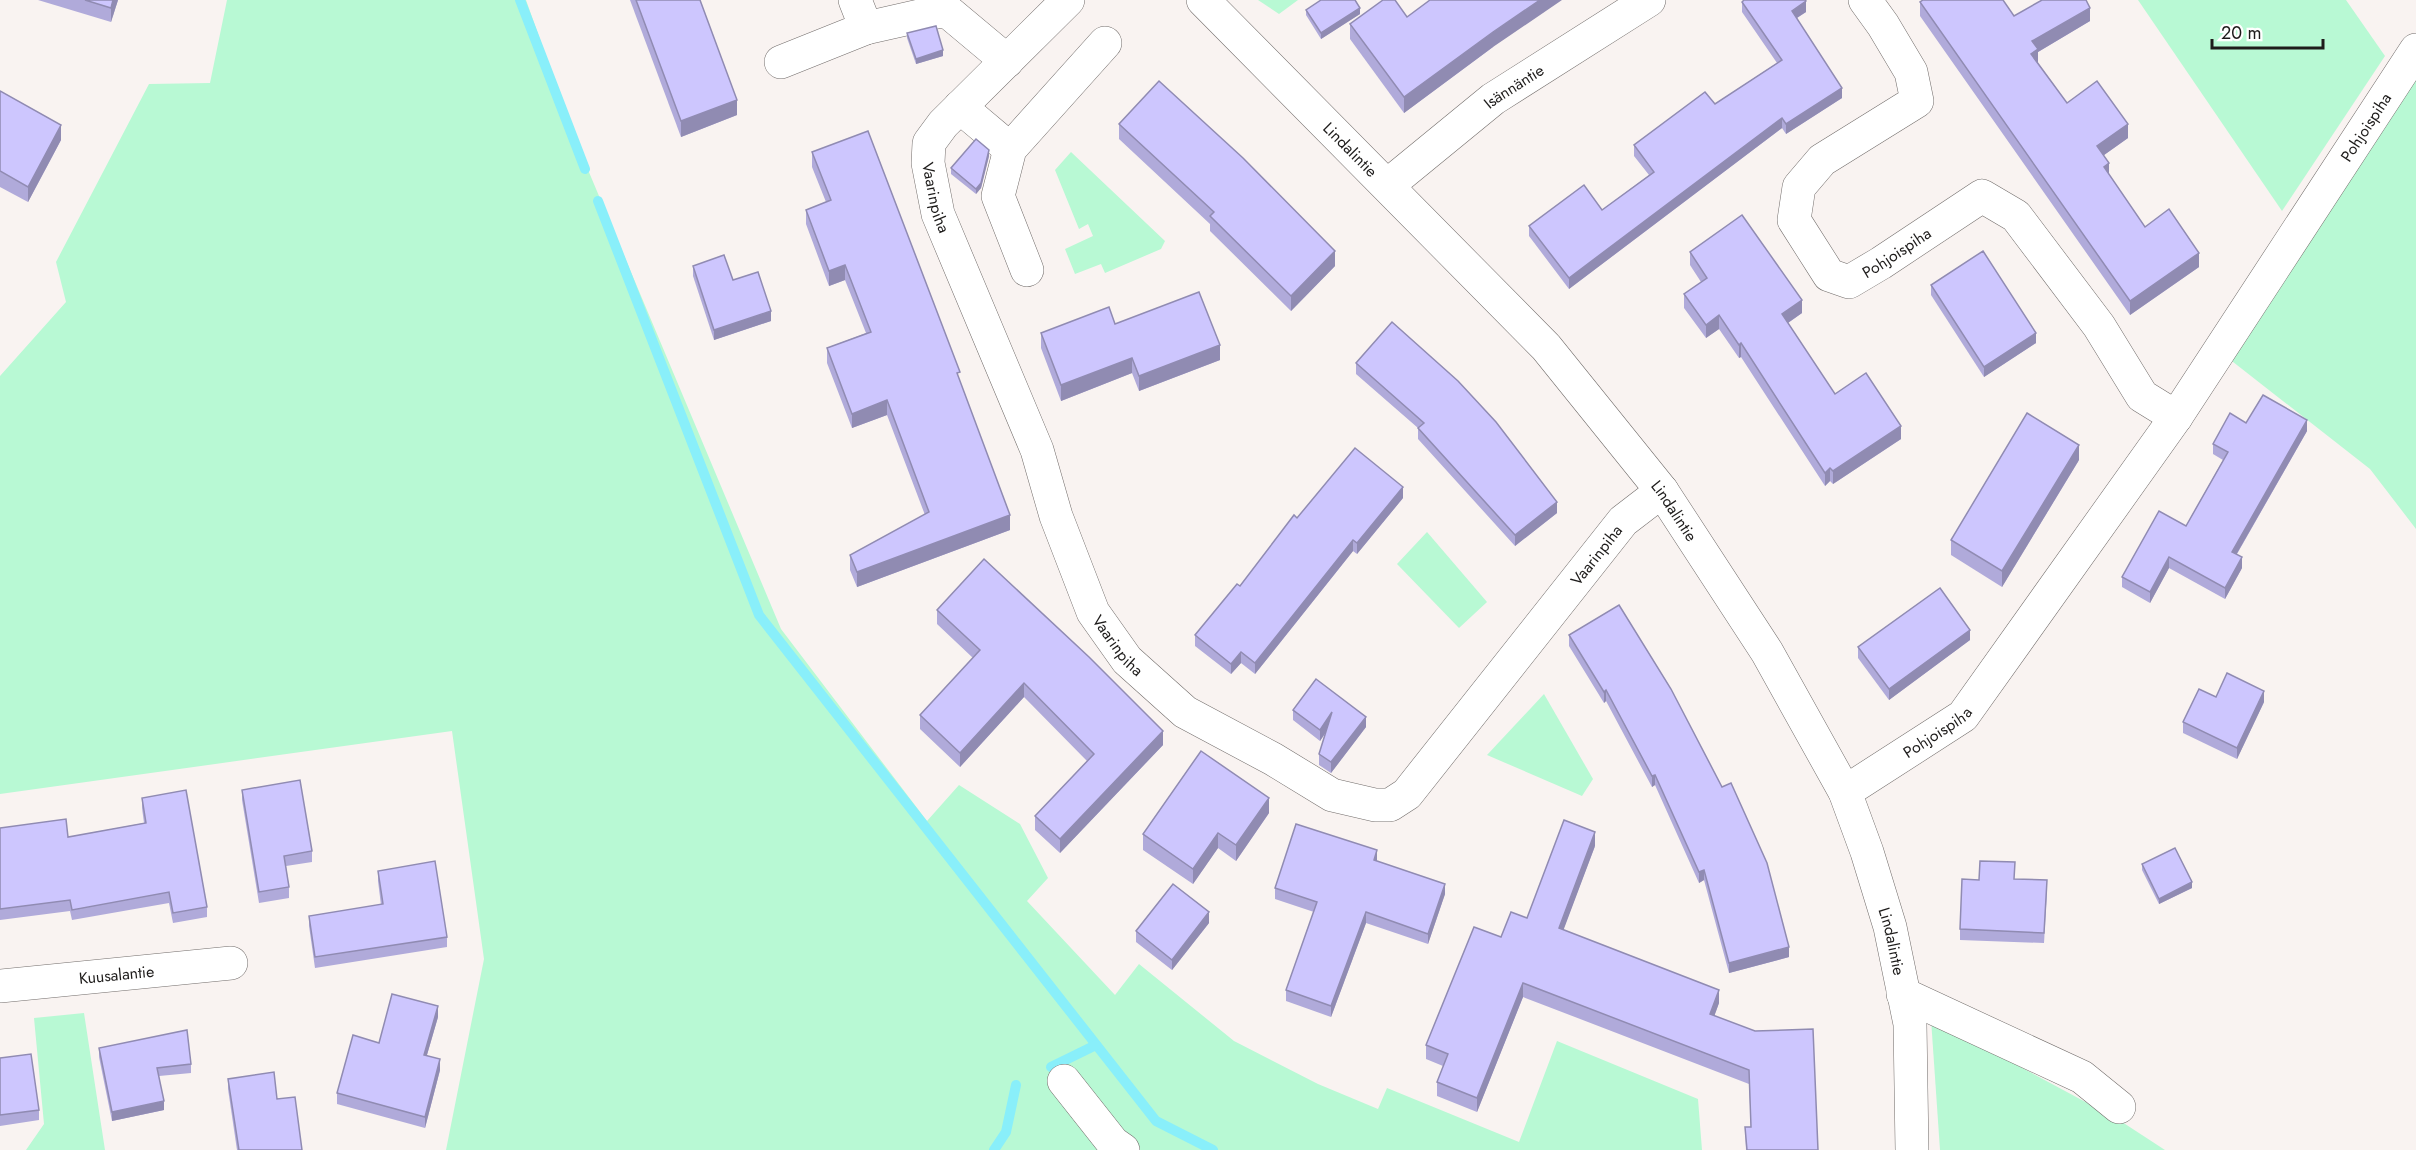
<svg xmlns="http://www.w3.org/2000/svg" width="2416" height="1150" viewBox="0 0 2416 1150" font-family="Jost,sans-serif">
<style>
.green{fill:#b8f9d4}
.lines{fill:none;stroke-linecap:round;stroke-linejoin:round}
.stream{stroke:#89effa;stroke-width:10}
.minor-casing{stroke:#726d6b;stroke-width:34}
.minor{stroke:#fff;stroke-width:33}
.wall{fill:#b0aada}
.shaded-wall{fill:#908bb2}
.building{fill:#cdc6fe;stroke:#908bb2;stroke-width:1.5}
.labels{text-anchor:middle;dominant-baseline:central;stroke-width:4.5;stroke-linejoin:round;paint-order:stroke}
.street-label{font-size:16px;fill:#1e1c1b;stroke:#fff}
</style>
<rect width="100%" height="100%" fill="#f9f3f1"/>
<!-- green -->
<g class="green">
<polygon points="227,0 526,0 578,146 781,629 927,821 959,785 1020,824 1048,878 1027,901 1115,995 1139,964 1234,1041 1318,1084 1378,1109 1387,1088 1519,1142 1557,1041 1698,1099 1702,1150 446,1150 484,959 452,731 0,794 0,376 66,302 56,262 149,84 210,83"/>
<polygon points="1258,0 1298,0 1279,14"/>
<polygon points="2138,0 2346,0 2385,56 2282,211"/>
<polygon points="2416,72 2416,529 2370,469 2228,358"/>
<polygon points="1071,152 1165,241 1161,249 1105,273 1101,264 1075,274 1065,249 1093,236 1088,224 1079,229 1055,170"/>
<polygon points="1427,532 1487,602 1459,628 1397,564"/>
<polygon points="1544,694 1593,779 1582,796 1487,755"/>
<polygon points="84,1013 105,1150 26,1150 44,1124 34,1018"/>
<polygon points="1931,1019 2119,1120 2165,1150 1940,1150"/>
</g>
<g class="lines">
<!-- stream -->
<g class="stream">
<polyline points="520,0 585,169"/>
<polyline points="598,201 759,615 1156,1121 1213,1150"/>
<polyline points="1051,1067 1096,1045"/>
<polyline points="994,1150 1006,1132 1016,1085"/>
</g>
<!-- minor casing -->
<g class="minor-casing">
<g id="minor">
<path id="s1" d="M 1068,0 L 943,124 L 929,143 L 928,163 L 938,214 L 1037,450 L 1056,516 L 1093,612 L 1127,660 L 1185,712 L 1273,759 L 1332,795 L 1375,805 L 1390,805 L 1407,794 L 1623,521 L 1662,491"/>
<path id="s2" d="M 1203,0 L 1546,347 L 1662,491 L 1767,652 L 1845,792 L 1867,852 L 1890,927 L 1910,1024 L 1912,1150"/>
<path id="s3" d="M 1865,0 L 1883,25 L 1911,72 L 1917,101 L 1822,160 L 1799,187 L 1794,220 L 1829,275 L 1849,282 L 1881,263 L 1982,196 L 2016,216 L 2099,326 L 2142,396 L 2176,417"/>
<polyline points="866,28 946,10 1007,61"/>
<polyline points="781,62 866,28 855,0"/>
<polyline points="960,107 1010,149"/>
<path id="s4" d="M 1388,185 L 1493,99 L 1649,0"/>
<polyline points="1027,270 998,196 1010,149 1105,43"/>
<path id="s5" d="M 1845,792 L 1963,716 L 2176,417 L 2416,50"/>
<path id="s6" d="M 0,986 L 231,963"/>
<polyline points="1903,994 2082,1077 2119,1107"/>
<polyline points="1064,1081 1113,1143 1123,1150"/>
</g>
</g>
<!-- minor -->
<use href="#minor" class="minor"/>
</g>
<!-- wall -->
<g class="wall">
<polygon points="38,0 118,0 111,22"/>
<polygon points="630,0 700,0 737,115 681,137"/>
<polygon points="1742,2 1806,12 1797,18 1842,98 1786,134 1782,128 1569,289 1529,236 1529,226 1602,210 1649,175 1634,156 1634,145 1715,104 1777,63 1742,12"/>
<polygon points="1920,2 2014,16 2090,21 2038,52 2038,63 2067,103 2128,138 2104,155 2109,176 2145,227 2199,267 2130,315 1920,16"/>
<polygon points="1306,10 1360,14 1321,39 1306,15"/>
<polygon points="1350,24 1493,47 1404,113 1350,39"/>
<polygon points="907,33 943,56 916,64 907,38"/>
<polygon points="0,91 61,140 28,202 0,187"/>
<polygon points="1119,124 1335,266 1291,311 1210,231 1210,224 1119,139"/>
<polygon points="812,152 960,381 1010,530 857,587 850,570 850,555 925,515 887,415 852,428 827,363 827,348 866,333 845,280 829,286 806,224 806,210 826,202 812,167"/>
<polygon points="989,156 981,188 976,194 951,174 951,168"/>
<polygon points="1690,252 1802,313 1788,323 1835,394 1901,439 1833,484 1830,481 1825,486 1741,357 1739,358 1719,329 1706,338 1684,308 1684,294 1701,282 1690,265"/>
<polygon points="693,266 733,280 771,321 714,340 693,276"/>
<polygon points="1931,285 2036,343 1984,377 1931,295"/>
<polygon points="1115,324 1220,360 1139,391 1132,373 1061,401 1041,348 1041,333"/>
<polygon points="1356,363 1557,513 1515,546 1418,439 1418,428 1356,374"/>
<polygon points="2246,423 2307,431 2237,554 2242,568 2225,599 2169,568 2150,603 2122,587 2122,577 2186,526 2223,460 2213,454 2213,444"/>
<polygon points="2079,460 2002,587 1951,555 1951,540"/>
<polygon points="1403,498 1357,554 1353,551 1255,674 1241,663 1231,674 1195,646 1195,635 1240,586 1297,518"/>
<polygon points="937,610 1163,745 1060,853 1035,830 1035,816 1087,761 1024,697 960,767 920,729 920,715 973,658 937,624"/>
<polygon points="1569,635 1789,957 1729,973 1704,880 1699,883 1655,785 1652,787 1606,701 1604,703 1569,646"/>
<polygon points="1970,640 1889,700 1858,658 1858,647"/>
<polygon points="2216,697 2264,702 2237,759 2183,733 2183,722"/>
<polygon points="1293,710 1366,727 1331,773 1319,765 1319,754 1326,732 1320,741 1293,720"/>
<polygon points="242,790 312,851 312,862 286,866 289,887 289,898 259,903 242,800"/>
<polygon points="142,798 207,907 207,917 173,923 169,903 72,920 70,911 0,920 0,828 68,837 144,823 142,808"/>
<polygon points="1269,813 1236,861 1218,848 1193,884 1143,850 1143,834"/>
<polygon points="1595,846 1563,930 1719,1003 1714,1016 1818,1150 1746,1150 1745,1127 1751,1127 1749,1084 1523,997 1477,1112 1437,1096 1437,1082 1443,1066 1426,1059 1426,1045 1501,937 1527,918"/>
<polygon points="1377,861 1445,894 1428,944 1366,923 1331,1017 1286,1001 1286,990 1314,912 1275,899 1275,888"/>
<polygon points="2142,864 2192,888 2159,904 2142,870"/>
<polygon points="378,871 447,937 447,947 315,968 309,926 309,916 381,905 378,881"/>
<polygon points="2015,879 2047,891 2044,943 1960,940 1960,929 1979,880"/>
<polygon points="1209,923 1172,970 1136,942 1136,931"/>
<polygon points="438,1017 427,1055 440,1070 425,1128 337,1104 337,1093 379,1043"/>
<polygon points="99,1048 191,1064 191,1073 159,1076 164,1110 112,1121 99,1057"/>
<polygon points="0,1058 39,1110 39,1120 0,1126"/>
<polygon points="228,1079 277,1099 302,1150 237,1150 228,1089"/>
</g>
<!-- shaded-wall -->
<g class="shaded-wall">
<polygon points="113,0 118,0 111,22 111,8"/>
<polygon points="1540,0 1562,0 1493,47 1404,113 1404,97 1493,32"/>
<polygon points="1806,1 1806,12 1792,21 1792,11"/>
<polygon points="1360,8 1360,14 1321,39 1321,33"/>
<polygon points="2090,8 2090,21 2038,52 2038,63 2031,67 2032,41"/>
<polygon points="943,50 943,56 916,64 916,59"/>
<polygon points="1842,88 1842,98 1786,134 1786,124"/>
<polygon points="737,100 737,115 681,137 681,121"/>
<polygon points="1782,118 1782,128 1569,289 1569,278"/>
<polygon points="2128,124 2128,138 2097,160 2097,146"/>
<polygon points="61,125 61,140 28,202 28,187"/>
<polygon points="989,150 989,156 981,188 976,194 976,189"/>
<polygon points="2109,163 2109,177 2104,167"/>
<polygon points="1335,251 1335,266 1291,311 1291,296"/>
<polygon points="2199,253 2199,267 2130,315 2130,301"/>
<polygon points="845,265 845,280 829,286 829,271"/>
<polygon points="1802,300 1802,313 1782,327 1782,314"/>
<polygon points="771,311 771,321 714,340 714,330"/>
<polygon points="1719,315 1719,329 1706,338 1706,325"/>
<polygon points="2036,333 2036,343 1984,377 1984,367"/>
<polygon points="1741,343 1741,357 1739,358 1739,345"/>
<polygon points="1220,345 1220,360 1139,391 1139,376"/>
<polygon points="1132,358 1132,373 1061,401 1061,385"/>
<polygon points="887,400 887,415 852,428 852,414"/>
<polygon points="2307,420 2307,431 2232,562 2232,552"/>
<polygon points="1901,426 1901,439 1833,484 1833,471"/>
<polygon points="2079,445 2079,460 2002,587 2002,571"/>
<polygon points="1830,468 1830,481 1825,486 1825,473"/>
<polygon points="1403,487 1403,498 1357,554 1357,543"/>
<polygon points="1557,502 1557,513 1515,546 1515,535"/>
<polygon points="1010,515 1010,530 857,587 857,572"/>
<polygon points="1353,540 1353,551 1255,674 1255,663"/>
<polygon points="2169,557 2169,568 2150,603 2150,592"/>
<polygon points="2242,557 2242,568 2225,599 2225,588"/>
<polygon points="1970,630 1970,640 1889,700 1889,689"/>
<polygon points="1241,652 1241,663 1231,674 1231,664"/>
<polygon points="1024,683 1024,697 960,767 960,753"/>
<polygon points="1606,690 1606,701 1604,703 1604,692"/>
<polygon points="2264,691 2264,702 2237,759 2237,748"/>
<polygon points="1332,712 1332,723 1320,741 1320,730"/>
<polygon points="1366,717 1366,727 1331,773 1331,762"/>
<polygon points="1163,731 1163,745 1060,853 1060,839"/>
<polygon points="1655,775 1655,785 1652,787 1652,776"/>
<polygon points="1269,798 1269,813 1236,861 1236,845"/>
<polygon points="1595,832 1595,846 1559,942 1559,928"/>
<polygon points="1218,833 1218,848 1193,884 1193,869"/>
<polygon points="1377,850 1377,861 1374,860"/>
<polygon points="1704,870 1704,880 1699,883 1699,872"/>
<polygon points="2192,882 2192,888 2159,904 2159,899"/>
<polygon points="1445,884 1445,894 1428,944 1428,934"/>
<polygon points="1209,912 1209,923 1172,970 1172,960"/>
<polygon points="1366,912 1366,923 1331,1017 1331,1006"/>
<polygon points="1789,947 1789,957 1729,973 1729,963"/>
<polygon points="1523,983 1523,997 1477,1112 1477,1098"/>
<polygon points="1719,990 1719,1003 1710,1028 1710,1014"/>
<polygon points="438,1006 438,1017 424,1065 424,1055"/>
<polygon points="440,1059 440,1070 425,1128 425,1117"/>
<polygon points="164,1101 164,1110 112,1121 112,1112"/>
</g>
<!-- building -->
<g class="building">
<polygon points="85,0 113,0 111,8"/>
<polygon points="636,0 700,0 737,100 681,121"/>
<polygon points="1321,0 1355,0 1360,8 1321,33 1306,10"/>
<polygon points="1383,0 1395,0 1407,17 1430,0 1540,0 1493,32 1404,97 1350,24"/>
<polygon points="1744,0 1805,0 1806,1 1792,11 1842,88 1786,124 1782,118 1569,278 1529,226 1584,185 1602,210 1654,172 1634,145 1705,92 1715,104 1782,60 1742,2"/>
<polygon points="1923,0 2003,0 2014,16 2042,0 2086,0 2090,8 2032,41 2038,49 2031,54 2067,103 2097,81 2128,124 2097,146 2109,163 2104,167 2145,227 2169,209 2199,253 2130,301 1920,2"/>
<polygon points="936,26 943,50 916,59 907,33"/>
<polygon points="1159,81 1243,158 1335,251 1291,296 1210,216 1214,212 1119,124"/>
<polygon points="0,91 61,125 28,187 0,171"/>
<polygon points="868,131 960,372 957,373 1010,515 857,572 850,555 929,512 887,400 852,414 827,348 871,332 845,265 829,271 806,210 831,200 812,152"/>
<polygon points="976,139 989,150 981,183 976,189 951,168"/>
<polygon points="1742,215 1802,300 1782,314 1835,394 1866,373 1901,426 1833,471 1830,468 1825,473 1741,343 1739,345 1719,315 1706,325 1684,294 1707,278 1690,252"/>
<polygon points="1983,251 2036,333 1984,367 1931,285"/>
<polygon points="724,255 733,280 758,272 771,311 714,330 693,266"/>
<polygon points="1199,292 1220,345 1139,376 1132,358 1061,385 1041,333 1109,307 1115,324"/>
<polygon points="1392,322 1458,381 1496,422 1557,502 1515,535 1418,428 1424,423 1356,363"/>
<polygon points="2263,395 2307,420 2232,552 2242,557 2225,588 2169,557 2150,592 2122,577 2159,511 2186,526 2228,452 2213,444 2230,413 2246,423"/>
<polygon points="2027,413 2079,445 2002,571 1951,540"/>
<polygon points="1355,448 1403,487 1357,543 1353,540 1255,663 1241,652 1231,664 1195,635 1237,584 1240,586 1294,515 1297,518"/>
<polygon points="984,559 1089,657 1163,731 1060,839 1035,816 1094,754 1024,683 960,753 920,715 980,650 937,610"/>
<polygon points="1940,588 1970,630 1889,689 1858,647"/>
<polygon points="1619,605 1671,689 1722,787 1731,783 1767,863 1789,947 1729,963 1704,870 1699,872 1655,775 1652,776 1606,690 1604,692 1569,635"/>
<polygon points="2227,673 2264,691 2237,748 2183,722 2199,689 2216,697"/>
<polygon points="1316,679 1366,717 1331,762 1319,754 1332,712 1320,730 1293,710"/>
<polygon points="1201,751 1269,798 1236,845 1218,833 1193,869 1143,834"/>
<polygon points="300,780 312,851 284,856 289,887 259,892 242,790"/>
<polygon points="186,790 207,907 173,913 169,892 72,910 70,900 0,909 0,828 66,819 68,837 146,823 142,798"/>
<polygon points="1564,820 1595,832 1559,928 1719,990 1710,1014 1755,1031 1813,1029 1818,1150 1747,1150 1745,1127 1751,1127 1749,1070 1523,983 1477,1098 1437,1082 1448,1054 1426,1045 1474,927 1501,937 1511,912 1527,918"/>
<polygon points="1296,824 1377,850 1374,860 1445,884 1428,934 1366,912 1331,1006 1286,990 1317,902 1275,888"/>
<polygon points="2175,848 2192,882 2159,899 2142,864"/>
<polygon points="435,861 447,937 315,957 309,916 383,904 378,871"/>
<polygon points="1980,861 2015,862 2014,879 2047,880 2044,933 1960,929 1962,879 1979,880"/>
<polygon points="1173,884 1209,912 1172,960 1136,931"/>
<polygon points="392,994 438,1006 424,1055 440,1059 425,1117 337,1093 353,1035 379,1043"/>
<polygon points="187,1030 191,1064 157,1068 164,1101 112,1112 99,1048"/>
<polygon points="31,1054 39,1110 0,1115 0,1058"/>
<polygon points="274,1072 277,1099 295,1097 302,1150 239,1150 228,1079"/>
</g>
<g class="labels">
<!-- street labels -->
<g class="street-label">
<text stroke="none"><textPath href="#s4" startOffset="160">Isännäntie</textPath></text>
<text stroke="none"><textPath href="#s5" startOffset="854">Pohjoispiha</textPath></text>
<text stroke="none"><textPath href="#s2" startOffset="210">Lindalintie</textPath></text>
<text stroke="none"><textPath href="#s1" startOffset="255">Vaarinpiha</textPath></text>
<text stroke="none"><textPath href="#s3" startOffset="438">Pohjoispiha</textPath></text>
<text stroke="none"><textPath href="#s2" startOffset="696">Lindalintie</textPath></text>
<text stroke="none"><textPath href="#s1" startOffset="1389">Vaarinpiha</textPath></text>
<text stroke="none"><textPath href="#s1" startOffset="741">Vaarinpiha</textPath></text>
<text stroke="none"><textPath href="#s5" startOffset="110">Pohjoispiha</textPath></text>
<text stroke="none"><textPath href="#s2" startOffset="1182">Lindalintie</textPath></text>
<text stroke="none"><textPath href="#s6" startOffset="117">Kuusalantie</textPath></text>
</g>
</g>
<!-- scale -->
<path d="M2212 39v9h111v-9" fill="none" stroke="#1e1c1b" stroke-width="3"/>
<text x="2221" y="39" font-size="18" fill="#1e1c1b" stroke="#ffffff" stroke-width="4.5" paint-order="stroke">20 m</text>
</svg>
